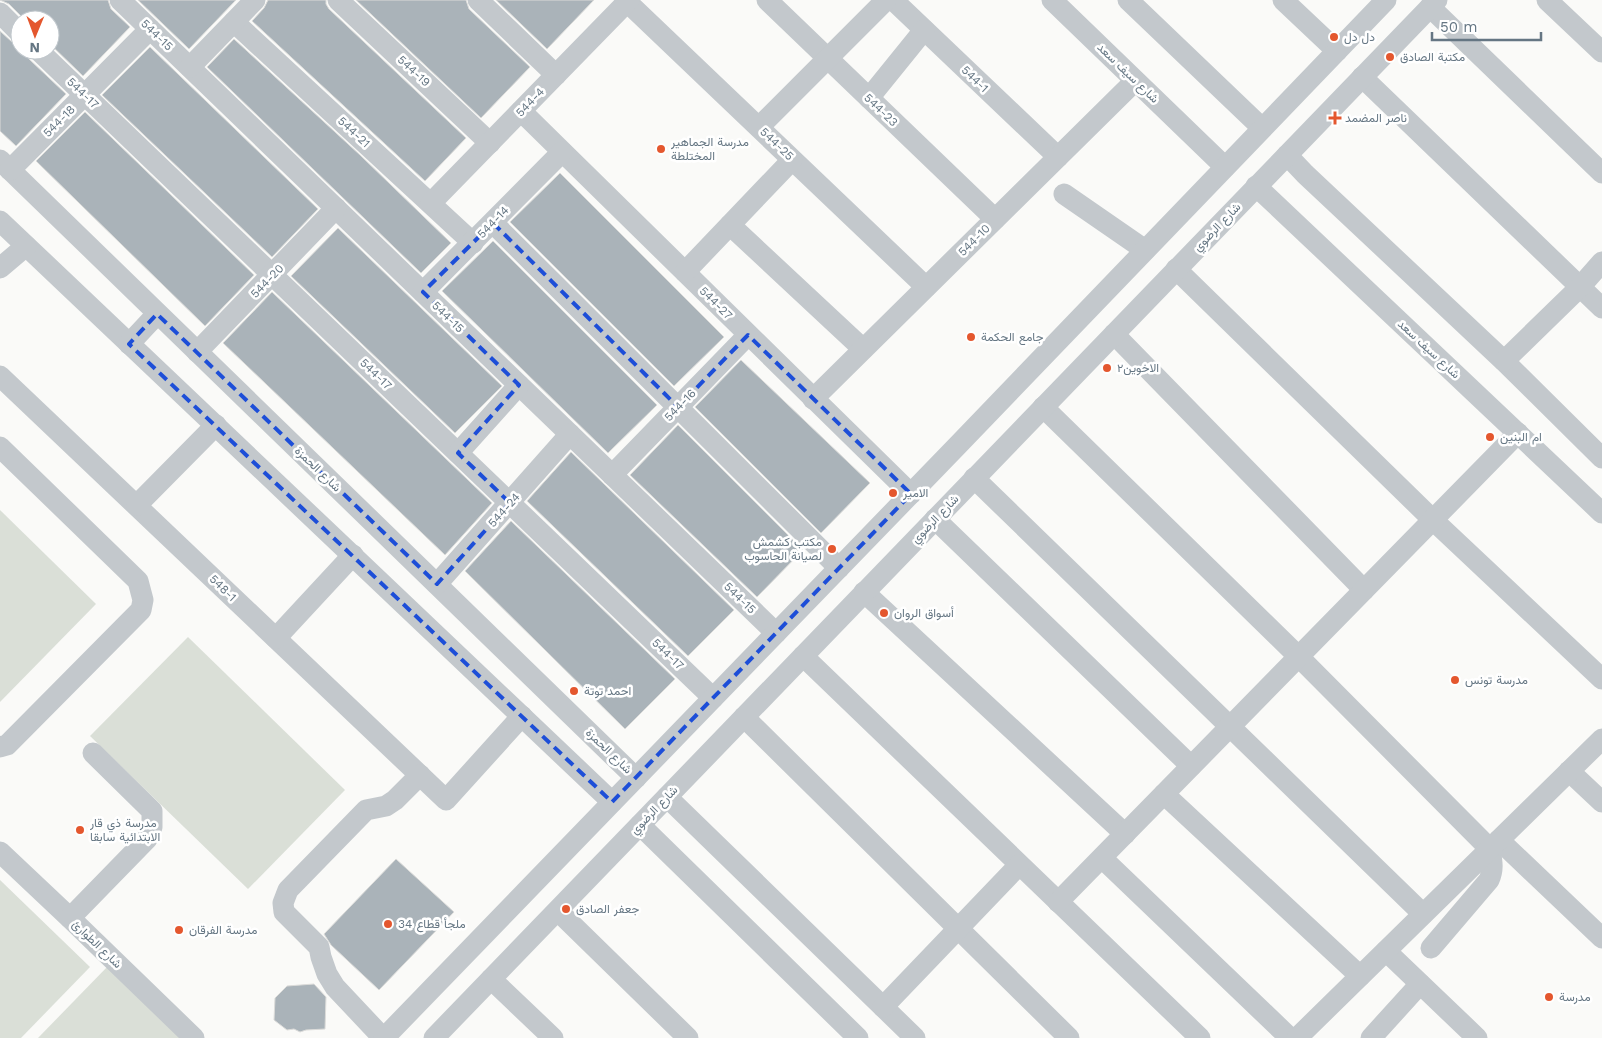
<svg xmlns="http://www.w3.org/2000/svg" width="1602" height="1038" viewBox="0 0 1602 1038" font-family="'Work Sans',Vazirmatn,sans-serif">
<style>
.green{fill:#dadfd7}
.building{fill:#aab3b9;stroke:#dcdcda}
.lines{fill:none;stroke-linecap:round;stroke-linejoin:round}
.minor{stroke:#c3c8cc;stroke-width:21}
.marked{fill:none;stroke:#1d4ed8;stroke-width:4;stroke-dasharray:10 6;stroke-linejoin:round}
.poi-dot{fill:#e4572e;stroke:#fff;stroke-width:2}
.labels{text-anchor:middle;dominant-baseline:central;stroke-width:5;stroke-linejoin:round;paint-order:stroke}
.street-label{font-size:12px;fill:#657683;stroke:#fff}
.poi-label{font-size:12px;fill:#657683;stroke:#fff;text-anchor:start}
</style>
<rect width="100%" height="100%" fill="#fafaf8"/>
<!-- green -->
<g class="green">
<polygon points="0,510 96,604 0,702"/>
<polygon points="188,637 345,790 248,889 90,736"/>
<polygon points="0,880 90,967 21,1038 0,1038"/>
<polygon points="109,965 181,1038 38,1038"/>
</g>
<!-- building -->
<g class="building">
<polygon points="0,0 108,0 111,9 130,27 83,76 50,44 50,20 25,20 9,4"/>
<polygon points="138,0 236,0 189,49"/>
<polygon points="268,0 326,0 326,4 329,9 466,138 425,181 252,21 264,8"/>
<polygon points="356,0 466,0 469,9 530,67 481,118"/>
<polygon points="496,0 594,0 547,49"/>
<polygon points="0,31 12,42 20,45 20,50 26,50 29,59 66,94 16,146 0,131"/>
<polygon points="234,39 360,155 451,243 421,273 207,67"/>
<polygon points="150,47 318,209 272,257 102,95"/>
<polygon points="85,112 254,275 205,326 36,161"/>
<polygon points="560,173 724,337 674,386 510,222"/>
<polygon points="338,228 502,386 455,433 291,276"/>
<polygon points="493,241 657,405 608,453 442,291"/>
<polygon points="272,292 492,503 445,555 223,343"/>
<polygon points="741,360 870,483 821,533 695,407"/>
<polygon points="678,425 803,550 757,597 630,475"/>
<polygon points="571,452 734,610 688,656 527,501"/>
<polygon points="511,521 675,679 625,729 465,571"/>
<polygon points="396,859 454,912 379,990 331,945 324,934"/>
<polygon points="314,984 326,997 325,1029 306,1030 300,1032 294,1029 287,1030 274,1020 275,998 287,986"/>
</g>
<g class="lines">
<!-- minor -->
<g class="minor">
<polyline points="120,0 776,633"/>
<polyline points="338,0 490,143"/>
<polyline points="478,0 556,75"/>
<polyline points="625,0 926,287"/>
<polyline points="767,0 995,219"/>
<polyline points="893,0 1058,157"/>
<polyline points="1052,0 1225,167"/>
<polyline points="1128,0 1262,128"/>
<polyline points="1283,0 1337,51"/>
<polyline points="1547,0 1602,52"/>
<polyline points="1430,7 1602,173"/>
<polyline points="0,13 20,33"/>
<polyline points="234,22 473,243"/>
<polyline points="38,50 713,698"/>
<polyline points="190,67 255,0"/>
<polyline points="1362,77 1602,308"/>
<polyline points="869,98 924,30"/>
<polyline points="521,111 911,494"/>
<polyline points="759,127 886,0"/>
<polyline points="1287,155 1305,174 1504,361 1602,458"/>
<polyline points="0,160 636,778"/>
<polyline points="10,170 150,29"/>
<polyline points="1256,186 1602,513"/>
<polyline points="1064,194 1145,250"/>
<polyline points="431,203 629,0"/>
<polyline points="0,221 612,802"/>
<polyline points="493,223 839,568"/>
<polyline points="730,225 863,349"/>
<polyline points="0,268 26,246"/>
<polyline points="1176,269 1433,520 1602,679"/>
<polyline points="685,272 792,160"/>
<polyline points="423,292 562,152"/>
<polyline points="1114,334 1364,590"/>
<polyline points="129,344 157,314"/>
<polyline points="197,352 336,208"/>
<polyline points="1504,361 1580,287 1602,262"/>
<polyline points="0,376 446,800 522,716"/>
<polyline points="813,399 1135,81"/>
<path d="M 1043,407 L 1299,657 L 1490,849 C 1492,861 1494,869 1489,880 L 1431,948"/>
<polyline points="0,447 138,581 143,600 141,610 7,745 0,747"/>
<polyline points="458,453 519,385"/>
<polyline points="612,475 748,335"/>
<polyline points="974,478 1423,914"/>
<polyline points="137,505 216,425"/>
<polyline points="935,519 1191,766"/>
<polyline points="437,584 570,434"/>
<polyline points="864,592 1125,834"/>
<polyline points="276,638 353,555"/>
<polyline points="803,656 1200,1038"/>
<polyline points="744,717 1069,1038"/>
<polyline points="1569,771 1602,802"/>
<polyline points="1164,794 1360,976"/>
<polyline points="667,797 915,1038"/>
<polyline points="640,825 858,1038"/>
<polyline points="1499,840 1602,938"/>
<polyline points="0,852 70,918 194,1038"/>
<polyline points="1102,858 1290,1038"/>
<polyline points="1058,902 1518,433"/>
<polyline points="558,911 688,1038"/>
<polyline points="70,918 147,839 152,827 152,811 93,753"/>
<polyline points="1386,951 1477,1038"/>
<polyline points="491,979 553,1038"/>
<polyline points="883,1007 1019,865"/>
<polyline points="383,1038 335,987 327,974 321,957 319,947 284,912 283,903 288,890 366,810 386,806 395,800 420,775"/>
<polyline points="384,1038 958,445 1386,0"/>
<polyline points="434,1038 1437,0"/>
<polyline points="1297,1038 1602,739"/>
<polyline points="1371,1038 1420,984"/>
</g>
</g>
<!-- marked area -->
<path class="marked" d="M 493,223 L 678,407 L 748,335 L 911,494 L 612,802 L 129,344 L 157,314 L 437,584 L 510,503 L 458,453 L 519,385 L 423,292 Z"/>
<!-- markers -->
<g class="poi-dot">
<circle cx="1334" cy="37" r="5"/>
<circle cx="1390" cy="57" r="5"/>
<path d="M1332.5 110.5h5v5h5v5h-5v5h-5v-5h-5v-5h5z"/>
<circle cx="661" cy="149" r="5"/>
<circle cx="971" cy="337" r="5"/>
<circle cx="1107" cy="368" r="5"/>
<circle cx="1490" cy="437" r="5"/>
<circle cx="893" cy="493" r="5"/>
<circle cx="832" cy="549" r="5"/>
<circle cx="884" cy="613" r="5"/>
<circle cx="1455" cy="680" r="5"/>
<circle cx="574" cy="691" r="5"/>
<circle cx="80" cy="830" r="5"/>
<circle cx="566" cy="909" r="5"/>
<circle cx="388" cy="924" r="5"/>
<circle cx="179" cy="930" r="5"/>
<circle cx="1549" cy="997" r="5"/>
</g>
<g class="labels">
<!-- street labels -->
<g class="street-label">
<text transform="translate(157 35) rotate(44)">544-15</text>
<text transform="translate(414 71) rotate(43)">544-19</text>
<text transform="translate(1128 73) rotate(44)">شارع سيف سعد</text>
<text transform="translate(975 79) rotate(44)">544-1</text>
<text transform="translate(83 93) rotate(44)">544-17</text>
<text transform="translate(530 102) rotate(-46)">544-4</text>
<text transform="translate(881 110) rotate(44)">544-23</text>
<text transform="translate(59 121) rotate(-45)">544-18</text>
<text transform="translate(354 132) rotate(43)">544-21</text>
<text transform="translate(777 144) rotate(44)">544-25</text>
<text transform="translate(493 222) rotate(-46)">544-14</text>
<text transform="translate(1217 227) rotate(-46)">شارع الرضوي</text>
<text transform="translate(974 240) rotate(-45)">544-10</text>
<text transform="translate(267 281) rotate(-46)">544-20</text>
<text transform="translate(716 303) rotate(45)">544-27</text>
<text transform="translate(448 317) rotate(44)">544-15</text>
<text transform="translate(1429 349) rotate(43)">شارع سيف سعد</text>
<text transform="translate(376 374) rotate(44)">544-17</text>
<text transform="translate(680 405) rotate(-46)">544-16</text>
<text transform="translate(318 469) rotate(44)">شارع الحمزة</text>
<text transform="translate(504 510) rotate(-48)">544-24</text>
<text transform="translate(935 519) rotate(-46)">شارع الرضوي</text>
<text transform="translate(223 588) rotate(44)">548-1</text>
<text transform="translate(740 598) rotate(44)">544-15</text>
<text transform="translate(668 654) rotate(44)">544-17</text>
<text transform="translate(609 751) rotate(44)">شارع الحمزة</text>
<text transform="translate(654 810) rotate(-46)">شارع الرضوي</text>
<text transform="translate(97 944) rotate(44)">شارع الطوارئ</text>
</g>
<!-- poi labels -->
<g class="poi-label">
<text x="1344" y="37">دل دل</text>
<text x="1400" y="57">مكتبة الصادق</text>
<text x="1345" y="118">ناصر المضمد</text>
<text x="671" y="142">مدرسة الجماهير<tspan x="671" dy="14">المختلطة</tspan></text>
<text x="981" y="337">جامع الحكمة</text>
<text x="1117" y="368">الاخوين٢</text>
<text x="1500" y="437">ام البنين</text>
<text x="903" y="493">الامير</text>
<text x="822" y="542" text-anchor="end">مكتب كشمش<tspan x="822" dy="14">لصيانة الحاسوب</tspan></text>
<text x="894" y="613">أسواق الروان</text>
<text x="1465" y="680">مدرسة تونس</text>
<text x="584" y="691">احمد توتة</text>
<text x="90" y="823">مدرسة ذي قار<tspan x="90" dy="14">الابتدائية سابقا</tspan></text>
<text x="576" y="909">جعفر الصادق</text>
<text x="398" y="924">ملجأ قطاع 34</text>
<text x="189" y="930">مدرسة الفرقان</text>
<text x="1559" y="997">مدرسة</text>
</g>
</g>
<!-- north arrow -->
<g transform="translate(35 35) rotate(181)"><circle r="24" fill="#ffffff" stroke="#c1c8cd"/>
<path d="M0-4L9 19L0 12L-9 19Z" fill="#e4572e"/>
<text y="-8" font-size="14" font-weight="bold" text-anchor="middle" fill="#657683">N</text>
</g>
<!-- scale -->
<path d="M1432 32v8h109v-8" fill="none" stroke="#657683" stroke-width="2.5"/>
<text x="1440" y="32" font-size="15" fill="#657683" stroke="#ffffff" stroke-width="4" paint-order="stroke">50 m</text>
</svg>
